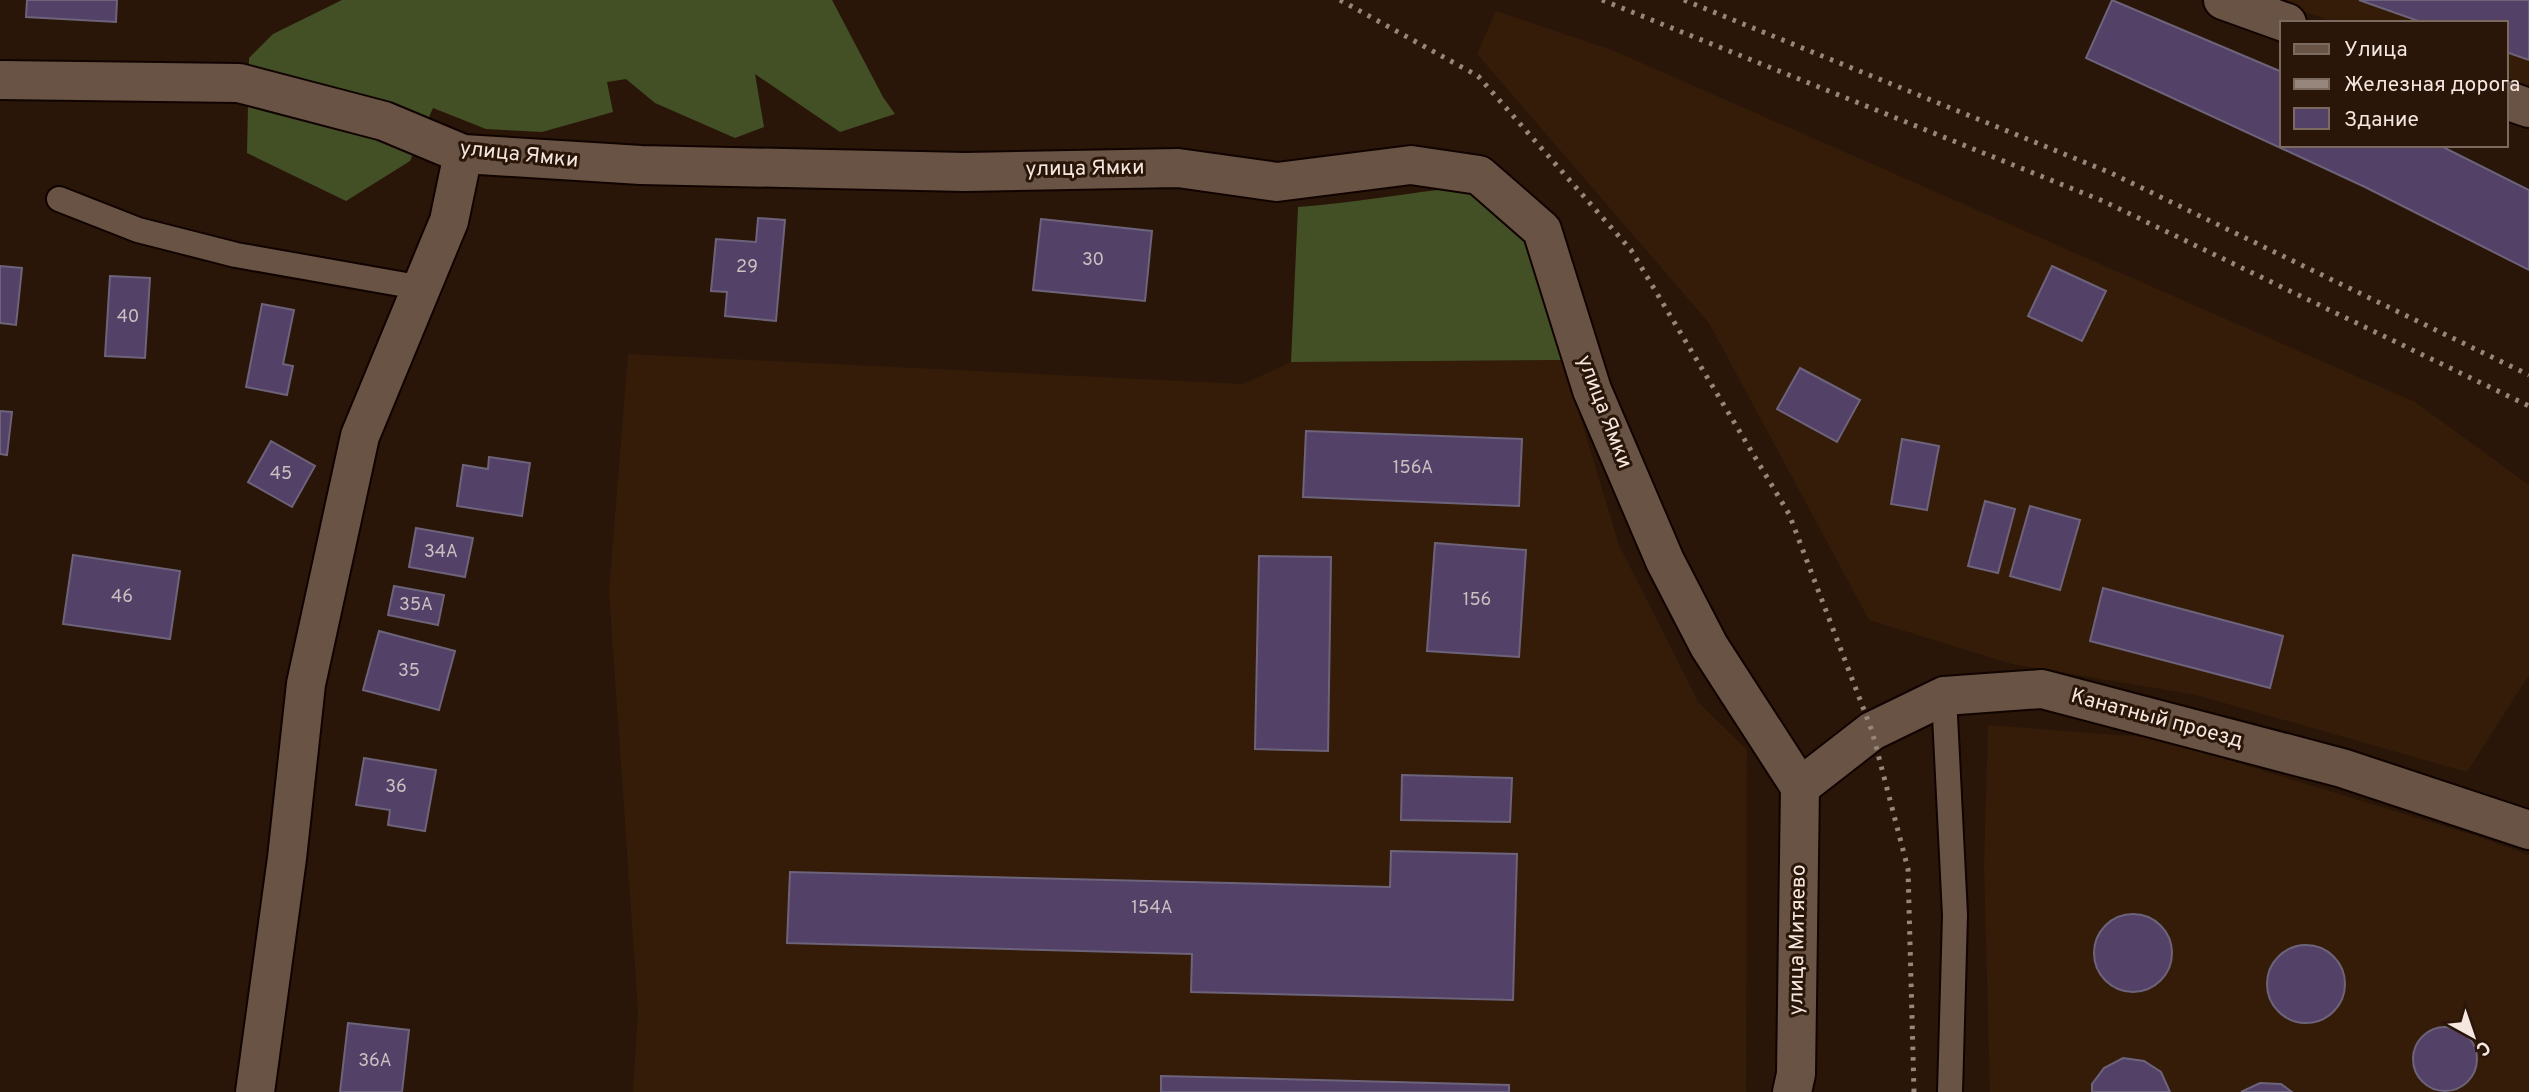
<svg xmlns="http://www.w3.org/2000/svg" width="2529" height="1092" viewBox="0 0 2529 1092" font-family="Overpass,sans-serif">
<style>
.built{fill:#341c09}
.forest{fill:#435026}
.building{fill:#534167;stroke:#6d637a;stroke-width:2}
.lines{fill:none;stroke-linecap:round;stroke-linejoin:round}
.lane-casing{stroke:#110300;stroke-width:28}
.street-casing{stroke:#110300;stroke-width:42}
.lane{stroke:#695344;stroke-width:24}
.street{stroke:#695344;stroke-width:38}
.rail{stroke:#96867b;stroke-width:5;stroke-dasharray:3.5 7;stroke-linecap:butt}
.labels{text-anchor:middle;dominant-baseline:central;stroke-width:6;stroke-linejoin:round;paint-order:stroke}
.number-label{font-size:18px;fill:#ccbec1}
.street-label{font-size:21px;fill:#f5e7df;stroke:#291609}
</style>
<rect width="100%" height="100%" fill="#291609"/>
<!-- built -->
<g class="built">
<polygon points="2270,0 2529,0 2529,89 2506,81 2506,23 2337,23"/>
<polygon points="1496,11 1612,50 2415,402 2529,485 2529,675 2467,772 2196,695 2012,664 1869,620 1709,323 1477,54"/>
<polygon points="628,354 1243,384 1291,362 1563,360 1619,545 1699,703 1747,750 1746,1092 633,1092 638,1011 609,591"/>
<polygon points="1988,725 2156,738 2473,835 2529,855 2529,1092 1990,1092 1984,866"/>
</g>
<!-- forest -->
<g class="forest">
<polygon points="342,0 832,0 883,97 895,114 840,132 755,74 764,127 735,138 655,103 626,79 607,82 613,112 542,132 486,129 433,108 410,161 346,201 247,153 249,58 273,34"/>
<path d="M 1463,187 L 1505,219 L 1552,261 L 1563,360 L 1291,362 L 1298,207 C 1353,203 1407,193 1463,187 Z"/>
</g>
<!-- building -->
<g class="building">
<polygon points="27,0 117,0 116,22 26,17"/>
<polygon points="2112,0 2282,72 2282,145 2439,145 2529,190 2529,270 2365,187 2086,58"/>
<polygon points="2359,0 2529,0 2529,60 2506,52 2506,23 2424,23"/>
<polygon points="758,218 785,220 776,321 725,316 727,292 711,291 716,239 756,242"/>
<polygon points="1041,219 1152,231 1145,301 1033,290"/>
<polygon points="0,266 22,268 16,325 0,323"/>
<polygon points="2052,266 2106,291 2082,341 2028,316"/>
<polygon points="110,276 150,278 145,358 105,356"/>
<polygon points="262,304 294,310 283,364 293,366 287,395 246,387"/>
<polygon points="1800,368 1860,400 1837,442 1777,409"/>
<polygon points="0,411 12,412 7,455 0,454"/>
<polygon points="1306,431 1522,439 1519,506 1303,497"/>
<polygon points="1902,439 1939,446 1927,510 1891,504"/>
<polygon points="271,441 315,466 292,507 248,482"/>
<polygon points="489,457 530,463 522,516 457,506 463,465 488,469"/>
<polygon points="1985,501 2015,509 1998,573 1968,566"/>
<polygon points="2030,506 2080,520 2060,590 2010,576"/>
<polygon points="416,528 473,538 465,577 409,567"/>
<polygon points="1435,543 1526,550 1519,657 1427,651"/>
<polygon points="73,555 180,571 170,639 63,624"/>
<polygon points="1259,556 1331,557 1328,751 1255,749"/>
<polygon points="394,586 444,595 438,625 388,615"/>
<polygon points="2103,588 2283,636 2270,688 2090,641"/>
<polygon points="379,631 455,651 439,710 363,690"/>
<polygon points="364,758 436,770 425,831 388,825 390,810 356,805"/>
<polygon points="1402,775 1512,778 1510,822 1401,820"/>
<polygon points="1391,851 1517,854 1513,1000 1191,992 1192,954 787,943 790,872 1390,887"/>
<circle cx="2133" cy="953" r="39"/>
<circle cx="2306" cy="984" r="39"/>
<polygon points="348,1023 409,1030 402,1092 340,1092"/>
<circle cx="2445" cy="1059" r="32"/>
<polygon points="2123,1058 2144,1061 2161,1072 2170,1092 2092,1092 2092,1084 2104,1068"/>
<polygon points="1161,1076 1509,1085 1509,1092 1161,1092"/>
<polygon points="2260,1083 2281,1084 2292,1092 2241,1092"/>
</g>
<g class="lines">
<!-- lane casing -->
<g class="lane-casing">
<g id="lane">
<polyline points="59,199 138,230 236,255 423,288"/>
<polyline points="1944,696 1955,915 1950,1092"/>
</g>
</g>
<!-- street casing -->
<g class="street-casing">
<g id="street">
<polyline points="2223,0 2287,23"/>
<polyline points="0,80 239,83 384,121 463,154 641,165 965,172 1178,168 1277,182 1411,165 1479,175 1542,230 1592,390 1665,561 1709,646 1800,787"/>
<polyline points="2506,100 2529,108"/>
<polyline points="1800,787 1872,731 1944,696 2042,689 2342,768 2529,830"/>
<polyline points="255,1092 287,858 306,684 360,436 449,221 463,154"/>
<polyline points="1792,1092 1796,1074 1800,787"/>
</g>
</g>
<!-- lane -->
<use href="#lane" class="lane"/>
<!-- street -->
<use href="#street" class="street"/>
<!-- rail -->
<g class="rail">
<polyline points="1340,0 1478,76 1631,250 1789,514 1872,731 1908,869 1914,1092"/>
<polyline points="1602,0 2103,201 2529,406"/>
<polyline points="1684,0 2111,173 2529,375"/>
</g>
</g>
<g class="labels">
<!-- number labels -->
<g class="number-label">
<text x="1093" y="260">30</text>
<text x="747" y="267">29</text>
<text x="128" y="317">40</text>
<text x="1413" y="468">156А</text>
<text x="281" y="474">45</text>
<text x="441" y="552">34А</text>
<text x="122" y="597">46</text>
<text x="1477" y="600">156</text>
<text x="416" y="605">35А</text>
<text x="409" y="671">35</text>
<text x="396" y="787">36</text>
<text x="1152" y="908">154А</text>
<text x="375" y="1061">36А</text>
</g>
<!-- street labels -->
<g class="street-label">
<text transform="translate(519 155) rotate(6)">улица Ямки</text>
<text transform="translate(1085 169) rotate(-1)">улица Ямки</text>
<text transform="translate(1604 412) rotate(69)">улица Ямки</text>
<text transform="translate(2157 719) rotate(15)">Канатный проезд</text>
<text transform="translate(1798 940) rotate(-89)">улица Митяево</text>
</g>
</g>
<!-- legend -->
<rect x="2280" y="21" width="228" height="126" fill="#291609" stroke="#7b6a5f" stroke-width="2"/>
<rect x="2294" y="44" width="35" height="10" fill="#695344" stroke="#7b6a5f" stroke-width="2"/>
<text x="2344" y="56" font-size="21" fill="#f5e7df">Улица</text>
<rect x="2294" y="79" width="35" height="10" fill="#96867b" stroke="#7b6a5f" stroke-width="2"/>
<text x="2344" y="91" font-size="21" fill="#f5e7df">Железная дорога</text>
<rect x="2294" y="108" width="35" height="21" fill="#534167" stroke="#7b6a5f" stroke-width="2"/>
<text x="2344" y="126" font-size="21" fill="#f5e7df">Здание</text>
<!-- north arrow -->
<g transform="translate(2473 1036) rotate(140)" stroke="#291609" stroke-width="5" paint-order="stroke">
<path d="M0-5L12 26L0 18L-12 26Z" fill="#f5e7df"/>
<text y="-10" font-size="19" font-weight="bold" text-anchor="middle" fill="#f5e7df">С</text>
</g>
</svg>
